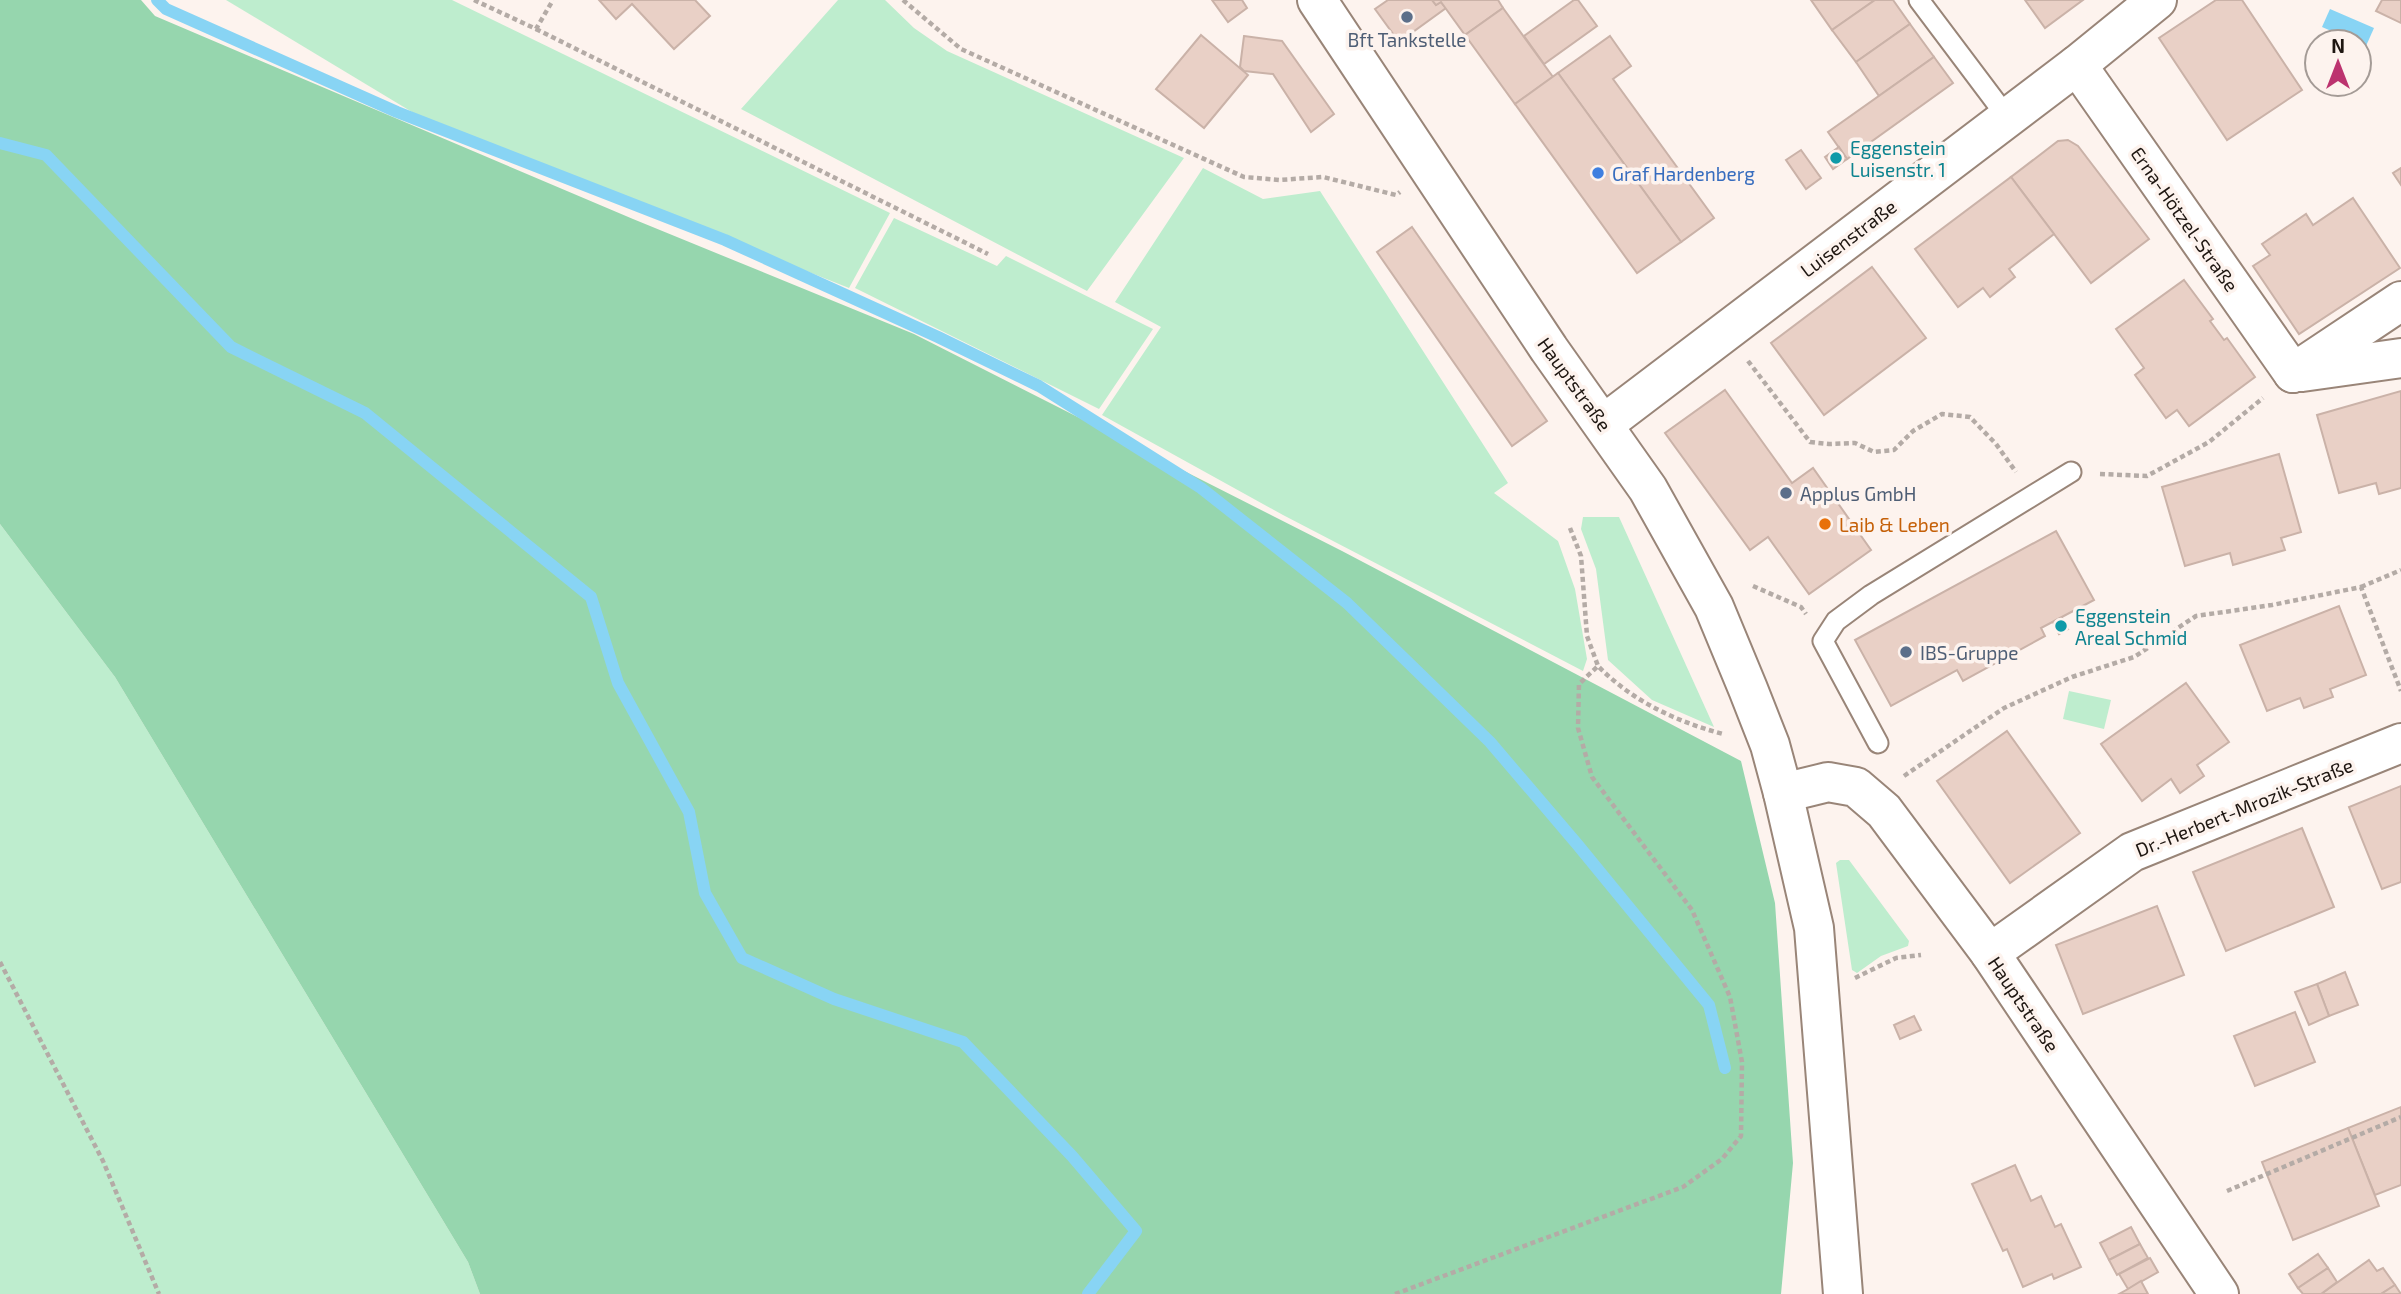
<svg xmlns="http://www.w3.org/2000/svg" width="2401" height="1294" viewBox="0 0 2401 1294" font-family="'Exo 2',sans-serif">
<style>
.green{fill:#beedce}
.forest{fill:#96d6ae}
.water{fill:#88d4f4}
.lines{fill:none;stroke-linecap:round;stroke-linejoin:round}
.stream{stroke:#88d4f4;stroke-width:12}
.building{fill:#e9d0c6;stroke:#cab2a8;stroke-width:2}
.lane-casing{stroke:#998578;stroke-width:23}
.street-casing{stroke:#998578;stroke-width:42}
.secondary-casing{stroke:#998578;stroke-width:42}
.path{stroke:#b4aba6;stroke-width:4.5;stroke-dasharray:5 3.5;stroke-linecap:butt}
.lane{stroke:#fff;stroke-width:19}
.street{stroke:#fff;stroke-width:38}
.secondary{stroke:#fff;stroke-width:38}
.service-dot{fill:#5c6f8a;stroke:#fdf3ee;stroke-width:2.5}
.culture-dot{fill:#0f9aa8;stroke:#fdf3ee;stroke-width:2.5}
.shop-dot{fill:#3f7fe0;stroke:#fdf3ee;stroke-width:2.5}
.food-dot{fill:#e8710a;stroke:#fdf3ee;stroke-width:2.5}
.labels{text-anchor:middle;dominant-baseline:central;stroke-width:7;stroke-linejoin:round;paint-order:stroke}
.service-label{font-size:19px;fill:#4e5e75;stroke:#fdf3ee;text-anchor:start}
.culture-label{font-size:19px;fill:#0d838f;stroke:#fdf3ee;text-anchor:start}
.shop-label{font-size:19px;fill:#366cbe;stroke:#fdf3ee;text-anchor:start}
.street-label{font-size:19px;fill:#1e1611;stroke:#fdf3ee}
.food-label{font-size:19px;fill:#c56008;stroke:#fdf3ee;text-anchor:start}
</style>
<rect width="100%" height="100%" fill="#fdf3ee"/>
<!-- green -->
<g class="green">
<polygon points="226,0 452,0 890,213 849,288 422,118"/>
<polygon points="838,0 885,0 914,28 947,51 1184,158 1087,291 741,109"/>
<polygon points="1203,168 1263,199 1320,191 1508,483 1494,493 1558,541 1575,589 1587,659 1583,671 1283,515 1102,415 1161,327 1115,302"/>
<polygon points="894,218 997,266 1006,256 1153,329 1099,409 855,288"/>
<polygon points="1583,517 1619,517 1714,727 1652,700 1608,660 1596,569 1581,529"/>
<polygon points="0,524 115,677 468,1262 480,1294 0,1294"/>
<polygon points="2069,691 2111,700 2104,729 2063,719"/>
<polygon points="1840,860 1849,860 1909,941 1908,946 1881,956 1857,973 1852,970 1836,863"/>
</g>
<!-- forest -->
<polygon class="forest" points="0,0 141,0 155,16 633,219 914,334 1342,551 1741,761 1775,903 1793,1163 1781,1294 480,1294 468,1262 115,677 0,524"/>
<!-- water -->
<polygon class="water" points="2330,9 2374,28 2366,46 2322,27"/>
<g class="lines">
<!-- stream -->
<g class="stream">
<polyline points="157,0 166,9 397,112 725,240 938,337 1039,386 1201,488 1347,603 1490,742 1577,844 1709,1005 1725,1068"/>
<polyline points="0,143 46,155 231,347 365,413 591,597 618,683 689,812 705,893 742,958 834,999 963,1042 1072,1156 1136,1231 1088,1294"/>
</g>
</g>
<!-- building -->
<g class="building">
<polygon points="599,0 695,0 710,16 674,49 632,4 616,19"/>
<polygon points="1212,0 1242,0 1247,8 1228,22"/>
<polygon points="1388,0 1432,0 1436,5 1441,2 1446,8 1399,42 1375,9"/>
<polygon points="1432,0 1498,0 1503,8 1465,35 1441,2 1436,5"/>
<polygon points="1574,0 1578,0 1597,26 1544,64 1524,36"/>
<polygon points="1811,0 1875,0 1832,30"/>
<polygon points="1875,0 1893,0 1910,24 1856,62 1832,30"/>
<polygon points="2025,0 2083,0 2045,28"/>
<polygon points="2216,0 2242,0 2302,90 2227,140 2159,38"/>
<polygon points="2382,0 2401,0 2401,23 2376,11"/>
<polygon points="1503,8 1553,77 1515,104 1465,35"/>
<polygon points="1910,24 1934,57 1879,96 1856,62"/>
<polygon points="1201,35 1248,75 1204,128 1156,89"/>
<polygon points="1244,36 1282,41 1334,114 1311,132 1273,74 1244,71 1240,67"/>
<polygon points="1610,36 1631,66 1613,79 1714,218 1681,242 1558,73"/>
<polygon points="1934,57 1953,83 1847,159 1828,132"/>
<polygon points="1558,73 1681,242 1637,273 1515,104"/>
<polygon points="2068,140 2078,146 2149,239 2091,283 2011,177 2058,141"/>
<polygon points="1839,147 1847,159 1833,169 1825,157"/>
<polygon points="1801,150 1821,178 1806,189 1786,160"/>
<polygon points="2401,168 2401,185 2393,173"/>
<polygon points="2011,177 2054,234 2009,269 2015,277 1990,297 1983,288 1958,307 1915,249"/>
<polygon points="2353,198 2400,268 2299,334 2253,266 2270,255 2262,244 2306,214 2313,225"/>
<polygon points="1412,227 1547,421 1512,446 1377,252"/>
<polygon points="1872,267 1926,338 1824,415 1771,343"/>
<polygon points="2184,280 2213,319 2210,321 2224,340 2227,338 2255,377 2189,426 2177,410 2166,418 2135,375 2144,368 2116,329"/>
<polygon points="1725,390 1792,483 1813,468 1871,550 1809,594 1768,537 1750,550 1665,433"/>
<polygon points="2401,391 2401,488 2379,494 2376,483 2339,493 2317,415"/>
<polygon points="2279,454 2301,532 2281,538 2285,550 2233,565 2230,553 2185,566 2162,487"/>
<polygon points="2056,531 2094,600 2041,628 2045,636 1963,681 1957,670 1891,706 1855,640"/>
<polygon points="2339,606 2366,675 2330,689 2333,697 2304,708 2300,698 2267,711 2240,645"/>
<polygon points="2062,618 2068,629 2059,634 2053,622"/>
<polygon points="2186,683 2229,742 2197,765 2204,776 2180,793 2171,779 2142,801 2101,744"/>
<polygon points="2007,731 2080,833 2010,883 1937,781"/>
<polygon points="2401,786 2401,882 2382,889 2349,807"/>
<polygon points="2302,828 2334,907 2226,951 2193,872"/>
<polygon points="2157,906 2184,975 2083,1014 2056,945"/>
<polygon points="2345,972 2358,1005 2329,1016 2317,984"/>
<polygon points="2317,984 2329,1016 2309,1025 2295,992"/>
<polygon points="2295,1012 2315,1062 2255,1086 2234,1036"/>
<polygon points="1914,1016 1921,1030 1900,1039 1894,1025"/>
<polygon points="2401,1107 2401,1185 2375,1195 2348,1128"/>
<polygon points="2348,1128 2379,1206 2293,1240 2262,1162"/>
<polygon points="2015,1165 2031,1201 2041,1196 2055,1227 2061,1224 2081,1267 2054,1279 2052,1274 2023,1287 2007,1249 2003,1251 1972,1184"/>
<polygon points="2131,1227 2140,1244 2109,1260 2100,1243"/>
<polygon points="2140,1244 2148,1258 2117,1275 2109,1260"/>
<polygon points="2318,1254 2328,1268 2298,1288 2289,1274"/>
<polygon points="2150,1258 2158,1272 2128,1289 2119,1274"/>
<polygon points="2369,1260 2377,1271 2383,1268 2395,1285 2381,1294 2321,1294"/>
<polygon points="2328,1268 2337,1282 2321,1294 2303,1294 2298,1288"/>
<polygon points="2141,1281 2148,1294 2119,1294 2128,1289"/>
<polygon points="2395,1285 2401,1294 2381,1294"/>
</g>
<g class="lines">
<!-- lane casing -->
<g class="lane-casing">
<g id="lane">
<polyline points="1919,0 2007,117"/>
<polyline points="1878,743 1823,641 1836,621 1871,595 2071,472"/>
</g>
</g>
<!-- street casing -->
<g class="street-casing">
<g id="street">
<polyline points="2077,65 2293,373"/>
<polyline points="2302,372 2401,358"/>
<polyline points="2293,373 2401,301"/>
<polyline points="1604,424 2077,65 2157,0"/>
<polyline points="1783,793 1828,782 1856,787 1884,811 1990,953 2219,1294"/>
<polyline points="1990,953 2132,852 2401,743"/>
</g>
</g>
<!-- secondary casing -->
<g class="secondary-casing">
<polyline id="secondary" points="1317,0 1549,349 1648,489 1714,607 1748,689 1770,745 1783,793 1814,928 1843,1294"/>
</g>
<!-- path -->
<g class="path">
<polyline points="474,0 536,29 553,0"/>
<polyline points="903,0 961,49 1244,177 1279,180 1323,177 1396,195 1400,192"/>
<polyline points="536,29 988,254"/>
<polyline points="1748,361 1810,442 1829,444 1855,443 1874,452 1894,450 1913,431 1942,414 1970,417 1996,444 2016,472"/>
<polyline points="2100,474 2147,476 2209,442 2263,398"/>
<polyline points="1570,528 1581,556 1587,636 1598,666"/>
<polyline points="1753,586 1801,607 1806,614"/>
<polyline points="2361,587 2401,570"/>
<polyline points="1904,776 2004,708 2072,677 2134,657 2196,616 2272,605 2361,587 2401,691"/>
<polyline points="0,962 103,1161 159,1294"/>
<polyline points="1855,978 1896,958 1921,955"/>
<polyline points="2227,1191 2401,1117"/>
<path d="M 1395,1294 L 1683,1187 L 1722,1159 L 1741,1136 L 1742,1062 L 1730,997 L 1692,910 L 1592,777 L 1578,728 L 1579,684 L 1598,666 C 1632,701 1677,722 1723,734"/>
</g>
<!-- lane -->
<use href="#lane" class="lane"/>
<!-- street -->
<use href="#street" class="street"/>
<!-- secondary -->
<use href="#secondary" class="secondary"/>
</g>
<!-- markers -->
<g class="service-dot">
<circle cx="1407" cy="17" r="7"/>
<circle cx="1786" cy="493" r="7"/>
<circle cx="1906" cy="652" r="7"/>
</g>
<g class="culture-dot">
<circle cx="1836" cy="158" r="7"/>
<circle cx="2061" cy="626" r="7"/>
</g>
<circle class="shop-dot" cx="1598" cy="173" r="7"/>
<circle class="food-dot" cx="1825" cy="524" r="7"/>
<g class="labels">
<!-- service labels -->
<g class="service-label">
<text x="1407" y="39" text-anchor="middle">Bft Tankstelle</text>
<text x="1800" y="493">Applus GmbH</text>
<text x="1920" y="652">IBS-Gruppe</text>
</g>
<!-- culture labels -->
<g class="culture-label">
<text x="1850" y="147">Eggenstein<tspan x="1850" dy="22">Luisenstr. 1</tspan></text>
<text x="2075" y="615">Eggenstein<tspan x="2075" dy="22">Areal Schmid</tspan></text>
</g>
<!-- shop labels -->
<g class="shop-label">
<text x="1612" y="173">Graf Hardenberg</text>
</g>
<!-- street labels -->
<g class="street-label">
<text transform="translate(2185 219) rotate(55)">Erna-Hötzel-Straße</text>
<text transform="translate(1848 238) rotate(-37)">Luisenstraße</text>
<text transform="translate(1575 384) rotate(54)">Hauptstraße</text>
<text transform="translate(2244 807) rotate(-22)">Dr.-Herbert-Mrozik-Straße</text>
<text transform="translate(2024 1004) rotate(56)">Hauptstraße</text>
</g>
<!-- food labels -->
<g class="food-label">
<text x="1839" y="524">Laib &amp; Leben</text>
</g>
</g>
<!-- north arrow -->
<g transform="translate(2338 63)"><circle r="33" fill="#fdf3ee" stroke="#a49b96" stroke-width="2"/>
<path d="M0-5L12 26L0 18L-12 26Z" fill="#bc336f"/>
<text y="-10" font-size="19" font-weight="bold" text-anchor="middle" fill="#1e1611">N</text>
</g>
</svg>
